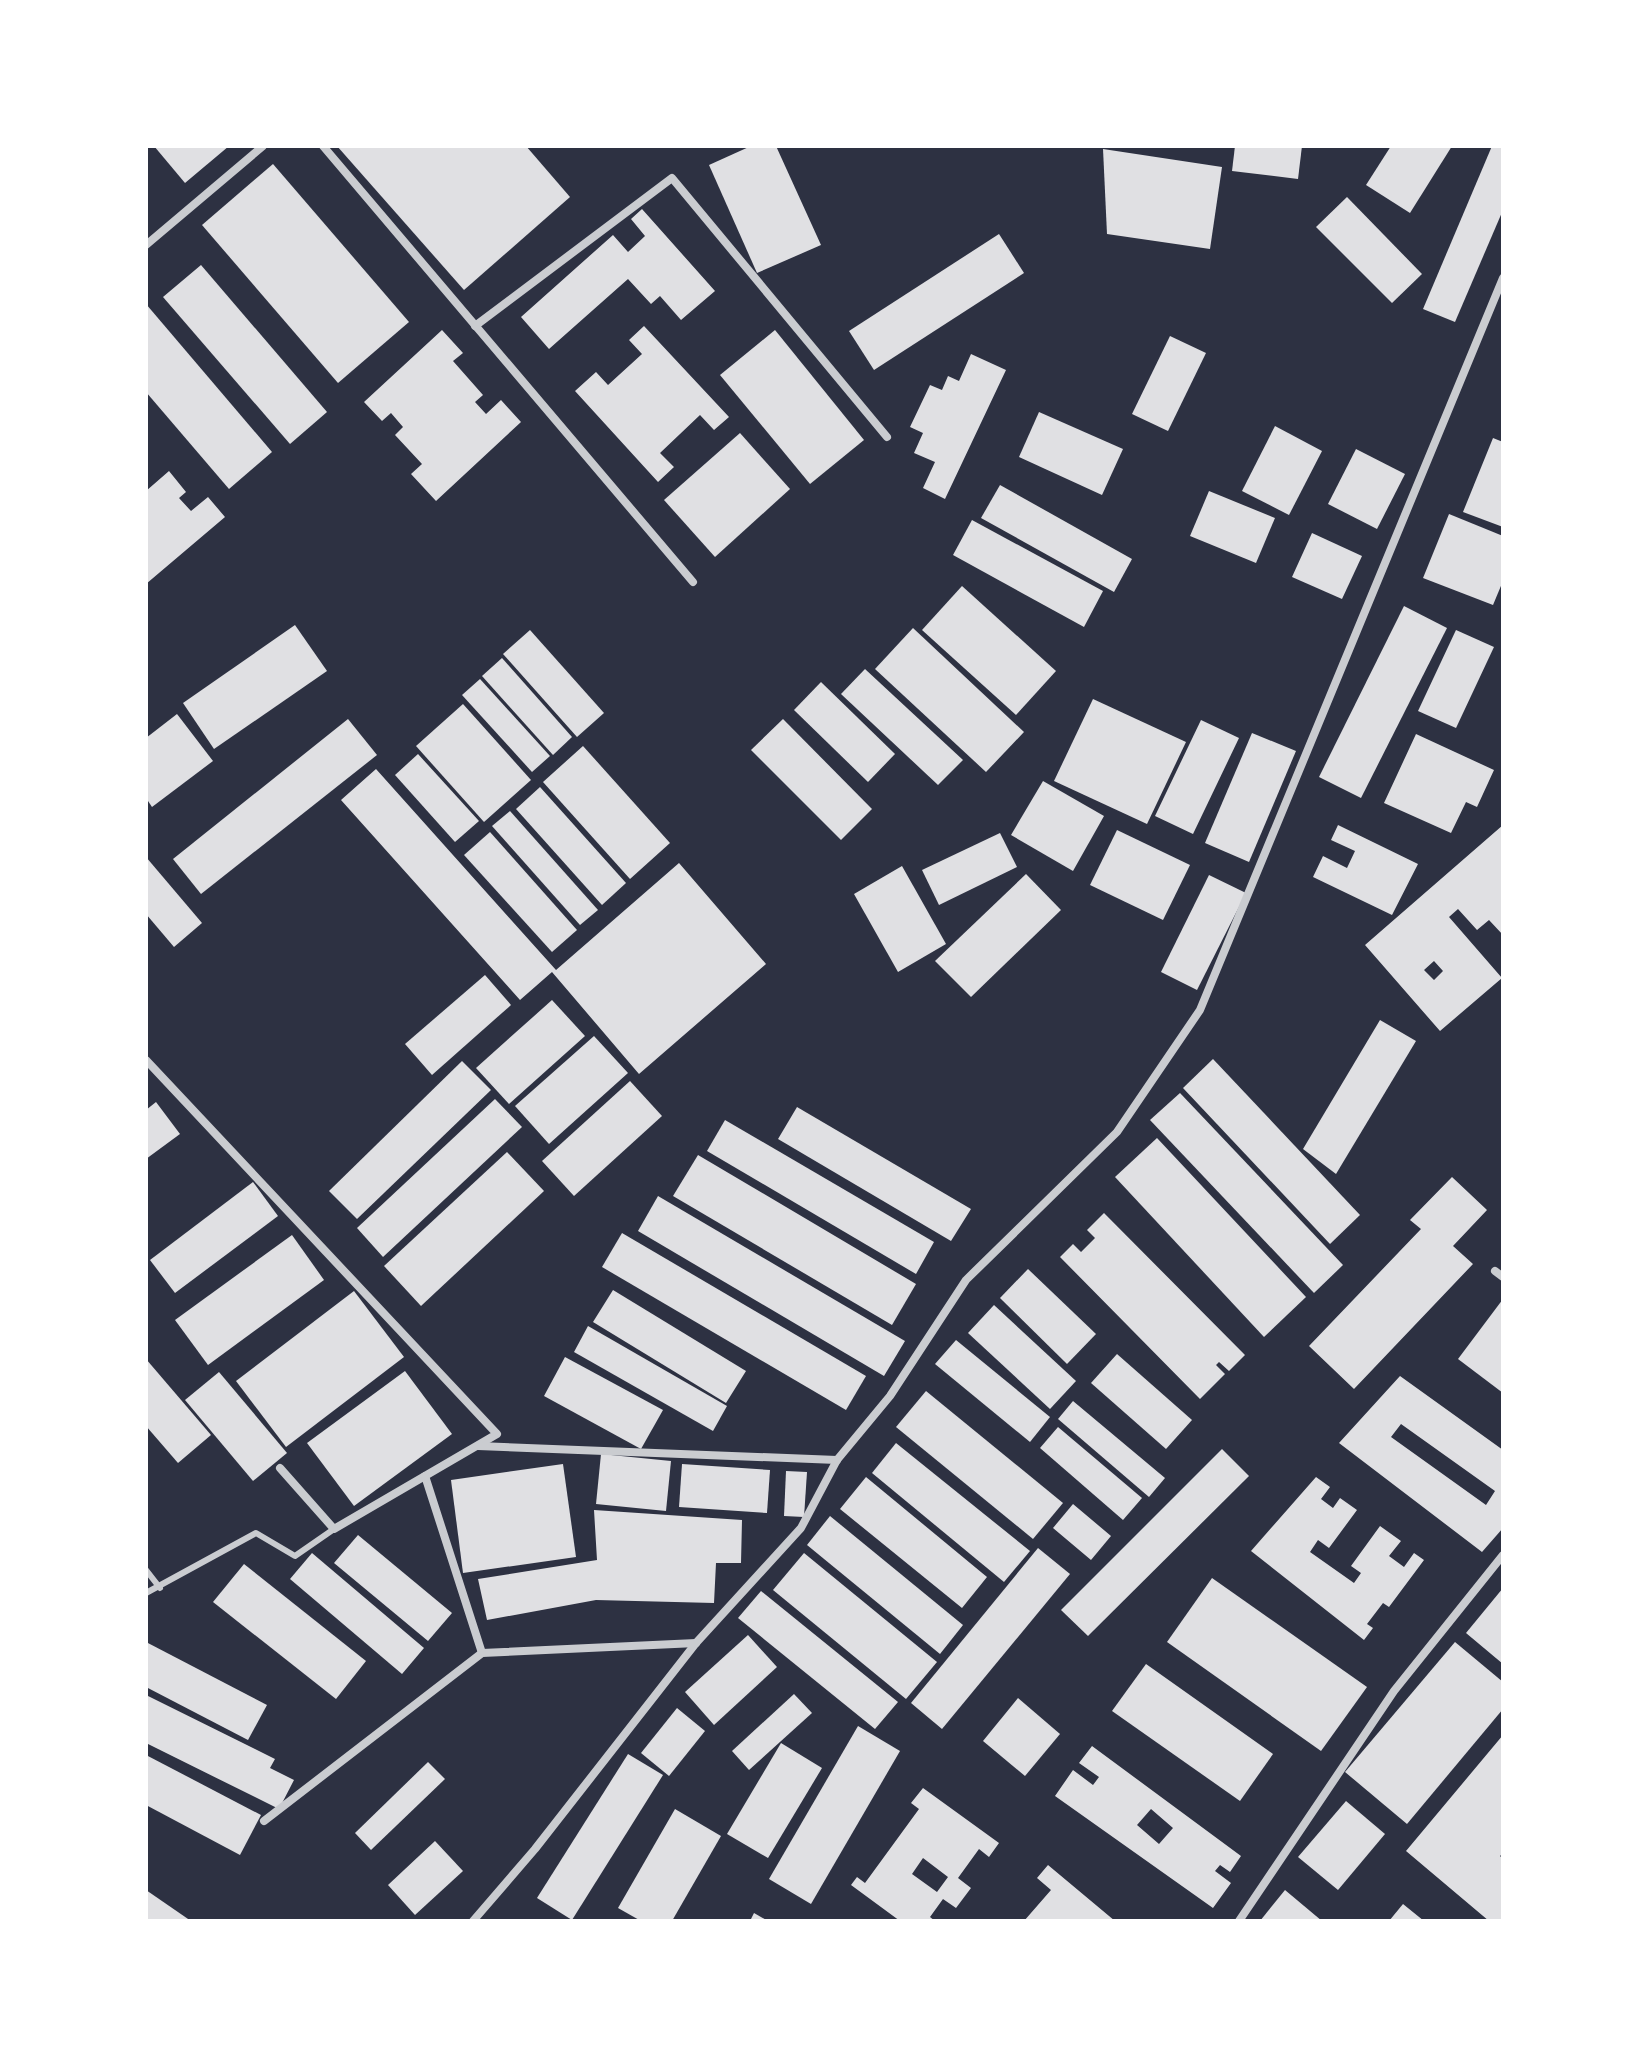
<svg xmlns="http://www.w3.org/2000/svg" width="1649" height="2067" viewBox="0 0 1649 2067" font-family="'DM Sans',sans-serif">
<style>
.building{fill:#e0e0e3;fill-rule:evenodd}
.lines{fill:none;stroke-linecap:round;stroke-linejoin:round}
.service{stroke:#caccd0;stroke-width:6}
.minor{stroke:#caccd0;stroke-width:8}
</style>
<rect width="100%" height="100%" fill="#2d3142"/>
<!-- building -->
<g class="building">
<polygon points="154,146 229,146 185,183"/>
<polygon points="337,146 526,146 570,197 464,290"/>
<polygon points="751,146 776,146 821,245 757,273 709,165"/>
<polygon points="1235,146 1302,146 1298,179 1232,171"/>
<polygon points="1391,146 1452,146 1410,213 1366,185"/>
<polygon points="1492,146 1503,146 1503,210 1455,322 1423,309"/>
<polygon points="1103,149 1222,167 1210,249 1107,234"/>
<polygon points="273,164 409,322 338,383 202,225"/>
<polygon points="1347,197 1422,274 1392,303 1316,227"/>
<polygon points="642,209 715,291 681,320 660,296 651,304 628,279 549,349 521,317 613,235 628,252 645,236 631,219"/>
<polygon points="999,234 1024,273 874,370 849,331"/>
<polygon points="201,265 327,412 290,444 163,297"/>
<polygon points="146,304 272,452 229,489 146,392"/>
<polygon points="644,326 729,417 714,430 700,415 660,453 674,467 658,482 575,391 596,372 608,385 642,354 629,340"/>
<polygon points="442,330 463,353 453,361 483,395 475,402 486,414 501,400 521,422 436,501 411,474 422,464 395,435 403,427 391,413 382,421 364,402"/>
<polygon points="775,330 864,440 810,484 720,375"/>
<polygon points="1170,336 1206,353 1168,431 1132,414"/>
<polygon points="971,354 1006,370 945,499 923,488 935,462 914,453 923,433 910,427 930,385 942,390 948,376 959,381"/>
<polygon points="1039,412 1123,449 1102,495 1019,457"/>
<polygon points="1275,426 1322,451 1289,515 1242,491"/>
<polygon points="740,433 790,489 715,557 664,500"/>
<polygon points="1493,438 1503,442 1503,527 1463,512"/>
<polygon points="1356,449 1405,474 1377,529 1328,504"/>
<polygon points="169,471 186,492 179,498 191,511 208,497 225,517 146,584 146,491"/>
<polygon points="1000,485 1132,559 1114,592 981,518"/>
<polygon points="1209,491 1275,518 1256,563 1190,536"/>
<polygon points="1449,514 1503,536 1503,581 1493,605 1423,578"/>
<polygon points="972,520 1103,591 1084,627 953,555"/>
<polygon points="1312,533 1362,556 1342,599 1292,577"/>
<polygon points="962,586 1056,671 1016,715 922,630"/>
<polygon points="1404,606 1447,628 1361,798 1319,777"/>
<polygon points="295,625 327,671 214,749 183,703"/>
<polygon points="913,628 1024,732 986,772 875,669"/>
<polygon points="530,630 604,713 577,737 503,654"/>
<polygon points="1456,630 1494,647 1456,728 1418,711"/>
<polygon points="502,658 572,737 553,755 482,676"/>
<polygon points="865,669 963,760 938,785 841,694"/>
<polygon points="480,679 550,756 532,772 462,695"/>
<polygon points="821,682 895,754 868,782 794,710"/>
<polygon points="1093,699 1186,742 1147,824 1054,781"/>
<polygon points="463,704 531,780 484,822 416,746"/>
<polygon points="177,714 213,761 152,807 146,798 146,738"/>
<polygon points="348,719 377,755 201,894 173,859"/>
<polygon points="783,719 872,809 841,840 751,750"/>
<polygon points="1201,720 1239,738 1193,834 1155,816"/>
<polygon points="1252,733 1296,751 1249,862 1205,843"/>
<polygon points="1416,734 1494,770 1477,807 1466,802 1451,833 1384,803"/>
<polygon points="583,746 670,843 630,879 543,782"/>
<polygon points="418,754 479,821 455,842 395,775"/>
<polygon points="376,769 556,970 679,863 766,964 639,1074 552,972 520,1000 341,800"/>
<polygon points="1043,781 1104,816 1073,871 1011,835"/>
<polygon points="540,787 626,883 602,905 516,809"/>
<polygon points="510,811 598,910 580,925 492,826"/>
<polygon points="1338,825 1418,864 1392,915 1313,877 1323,856 1347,868 1355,851 1331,840"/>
<path d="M 1503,825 L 1503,935 L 1489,920 L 1477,930 L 1458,909 L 1449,917 L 1502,978 L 1440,1031 L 1365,945 ZM 1434,961 L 1443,971 L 1434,980 L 1424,970 Z"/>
<polygon points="1117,830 1190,865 1163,920 1090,885"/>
<polygon points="490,832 577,930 552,952 464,855"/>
<polygon points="1000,833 1017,867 939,905 922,870"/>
<polygon points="146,857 202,923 174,947 146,914"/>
<polygon points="902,866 946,944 898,972 854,894"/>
<polygon points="1026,874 1061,910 971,997 935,961"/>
<polygon points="1209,875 1246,893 1197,990 1161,972"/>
<polygon points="485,975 511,1005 432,1075 405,1044"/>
<polygon points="552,1000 585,1036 509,1104 476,1068"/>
<polygon points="1380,1020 1416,1041 1336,1174 1303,1149"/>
<polygon points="594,1036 628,1073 549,1144 515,1106"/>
<polygon points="1213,1059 1360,1215 1330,1244 1183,1088"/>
<polygon points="462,1061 491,1090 357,1219 329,1191"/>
<polygon points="630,1081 662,1116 574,1196 542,1161"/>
<polygon points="1180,1093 1343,1265 1314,1293 1150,1120"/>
<polygon points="495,1099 522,1127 383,1257 357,1228"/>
<polygon points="156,1102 180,1134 146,1159 146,1110"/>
<polygon points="797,1107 971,1209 951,1241 778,1139"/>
<polygon points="725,1120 934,1242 916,1274 707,1151"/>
<polygon points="1157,1138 1306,1297 1264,1337 1115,1177"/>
<polygon points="507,1152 544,1191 421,1306 384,1266"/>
<polygon points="698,1155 916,1284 892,1325 673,1196"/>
<polygon points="1452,1177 1487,1210 1453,1246 1473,1264 1354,1389 1309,1346 1421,1229 1410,1220"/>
<polygon points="253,1182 278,1216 175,1293 150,1260"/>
<polygon points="658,1196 905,1341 884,1376 638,1231"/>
<polygon points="1104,1213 1245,1355 1229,1371 1219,1362 1216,1365 1225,1374 1200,1399 1060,1257 1073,1244 1081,1252 1095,1238 1087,1230"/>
<polygon points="622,1233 866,1376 846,1410 602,1267"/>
<polygon points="292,1235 324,1280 208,1365 175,1320"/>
<polygon points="1028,1269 1096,1334 1067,1364 1000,1298"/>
<polygon points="613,1290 746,1371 726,1403 593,1322"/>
<polygon points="354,1291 404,1357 286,1447 236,1381"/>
<polygon points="1503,1299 1503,1393 1458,1359"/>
<polygon points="994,1305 1076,1381 1050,1409 968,1333"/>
<polygon points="588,1326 727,1406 713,1431 574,1352"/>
<polygon points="956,1340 1050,1417 1030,1442 935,1364"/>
<polygon points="1117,1354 1192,1420 1166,1449 1091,1383"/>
<polygon points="565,1357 663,1410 641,1449 544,1396"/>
<polygon points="146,1359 211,1435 178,1463 146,1426"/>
<polygon points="405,1371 452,1434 354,1506 307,1443"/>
<polygon points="219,1372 287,1453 253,1481 185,1400"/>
<path d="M 1400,1376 L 1503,1450 L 1503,1528 L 1482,1552 L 1339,1443 ZM 1401,1424 L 1495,1491 L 1486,1505 L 1391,1437 Z"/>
<polygon points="926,1391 1063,1503 1033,1539 896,1427"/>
<polygon points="1073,1401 1165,1478 1149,1497 1058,1419"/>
<polygon points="1058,1427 1142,1498 1123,1520 1040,1448"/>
<polygon points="896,1443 1030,1551 1004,1582 872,1473"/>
<polygon points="1222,1449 1249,1476 1088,1636 1061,1610"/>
<polygon points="601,1454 671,1461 666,1511 596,1504"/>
<polygon points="563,1464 576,1557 463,1573 451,1480"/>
<polygon points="682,1464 770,1470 767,1513 679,1507"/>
<polygon points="786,1471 807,1472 804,1517 784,1516"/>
<polygon points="866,1477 987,1577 962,1608 840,1509"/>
<polygon points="1316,1477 1330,1487 1321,1499 1333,1508 1340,1498 1357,1510 1329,1548 1318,1540 1310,1552 1354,1583 1361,1573 1351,1566 1380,1526 1401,1541 1389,1556 1404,1567 1414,1553 1424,1560 1389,1607 1383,1603 1367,1624 1373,1628 1364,1640 1251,1551"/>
<polygon points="1073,1504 1111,1536 1091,1560 1053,1528"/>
<polygon points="594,1510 742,1520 741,1563 716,1563 714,1603 596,1600 487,1620 478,1579 597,1560"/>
<polygon points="830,1516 963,1625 940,1654 807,1545"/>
<polygon points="358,1535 452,1613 428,1641 334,1563"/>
<polygon points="1038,1548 1070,1574 942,1729 911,1703"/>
<polygon points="312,1553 424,1648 402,1674 290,1579"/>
<polygon points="804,1553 937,1662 906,1699 773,1590"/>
<polygon points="244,1564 366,1661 336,1699 213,1602"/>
<polygon points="1212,1578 1367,1687 1321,1751 1167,1642"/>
<polygon points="1503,1588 1503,1664 1466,1633"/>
<polygon points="761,1591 898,1702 875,1729 738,1618"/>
<polygon points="748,1635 777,1667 714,1725 685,1692"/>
<polygon points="146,1642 267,1705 248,1740 146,1687"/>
<polygon points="1455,1642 1503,1682 1503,1709 1407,1824 1345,1772"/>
<polygon points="1146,1664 1273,1754 1240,1801 1112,1711"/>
<polygon points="794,1694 812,1713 749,1770 732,1751"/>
<polygon points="146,1695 275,1759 270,1768 294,1780 279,1809 146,1743"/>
<polygon points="1018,1698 1060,1734 1025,1776 983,1741"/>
<polygon points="677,1708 705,1731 669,1776 641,1753"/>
<polygon points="858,1726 900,1751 811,1904 769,1879"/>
<polygon points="1503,1735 1503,1853 1500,1856 1503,1859 1503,1921 1489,1921 1406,1851"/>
<polygon points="781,1743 822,1768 768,1858 727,1834"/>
<path d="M 1092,1746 L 1241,1856 L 1230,1872 L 1220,1865 L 1215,1871 L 1231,1883 L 1213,1908 L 1055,1796 L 1073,1770 L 1093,1785 L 1099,1777 L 1079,1763 ZM 1151,1809 L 1173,1828 L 1159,1844 L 1137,1825 Z"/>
<polygon points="628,1754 663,1775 572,1920 537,1898"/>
<polygon points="146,1755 261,1815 240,1855 146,1805"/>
<polygon points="428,1762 445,1779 371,1850 355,1833"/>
<path d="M 923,1788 L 999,1843 L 989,1857 L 979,1849 L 958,1878 L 971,1888 L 956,1908 L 943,1899 L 930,1917 L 935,1921 L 900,1921 L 851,1885 L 857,1877 L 865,1883 L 919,1809 L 911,1803 ZM 923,1858 L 948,1877 L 937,1892 L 912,1874 Z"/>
<polygon points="1346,1801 1385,1834 1338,1890 1298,1857"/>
<polygon points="675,1809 721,1836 672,1921 641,1921 618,1908"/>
<polygon points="435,1841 463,1871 415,1915 388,1885"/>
<polygon points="1048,1865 1115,1921 1024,1921 1051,1890 1037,1878"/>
<polygon points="146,1890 191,1921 146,1921"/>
<polygon points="1285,1890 1322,1921 1260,1921"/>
<polygon points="1403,1904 1424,1921 1389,1921"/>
<polygon points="754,1913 768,1921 750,1921"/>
</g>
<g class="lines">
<!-- service -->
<g class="service">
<polyline points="146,1570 160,1588"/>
<polyline points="146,1593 256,1533 295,1556 334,1529"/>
</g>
<!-- minor -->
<g class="minor">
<polyline points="323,146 693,582"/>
<polyline points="146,245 263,146"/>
<polyline points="475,326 672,178 887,437"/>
<polyline points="146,1060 497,1434 334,1529 280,1468"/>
<polyline points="1495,1271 1503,1277"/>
<polyline points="478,1446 837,1460"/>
<polyline points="425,1476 482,1653"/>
<polyline points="264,1821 482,1653 696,1643"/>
<polyline points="473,1921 535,1849 696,1643 801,1528 837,1460 890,1396 966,1280 1117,1132 1200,1010 1503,278"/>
<polyline points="1239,1921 1394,1691 1503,1555"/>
</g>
</g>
<!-- border -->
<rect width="1649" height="2067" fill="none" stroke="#ffffff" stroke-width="296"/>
</svg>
